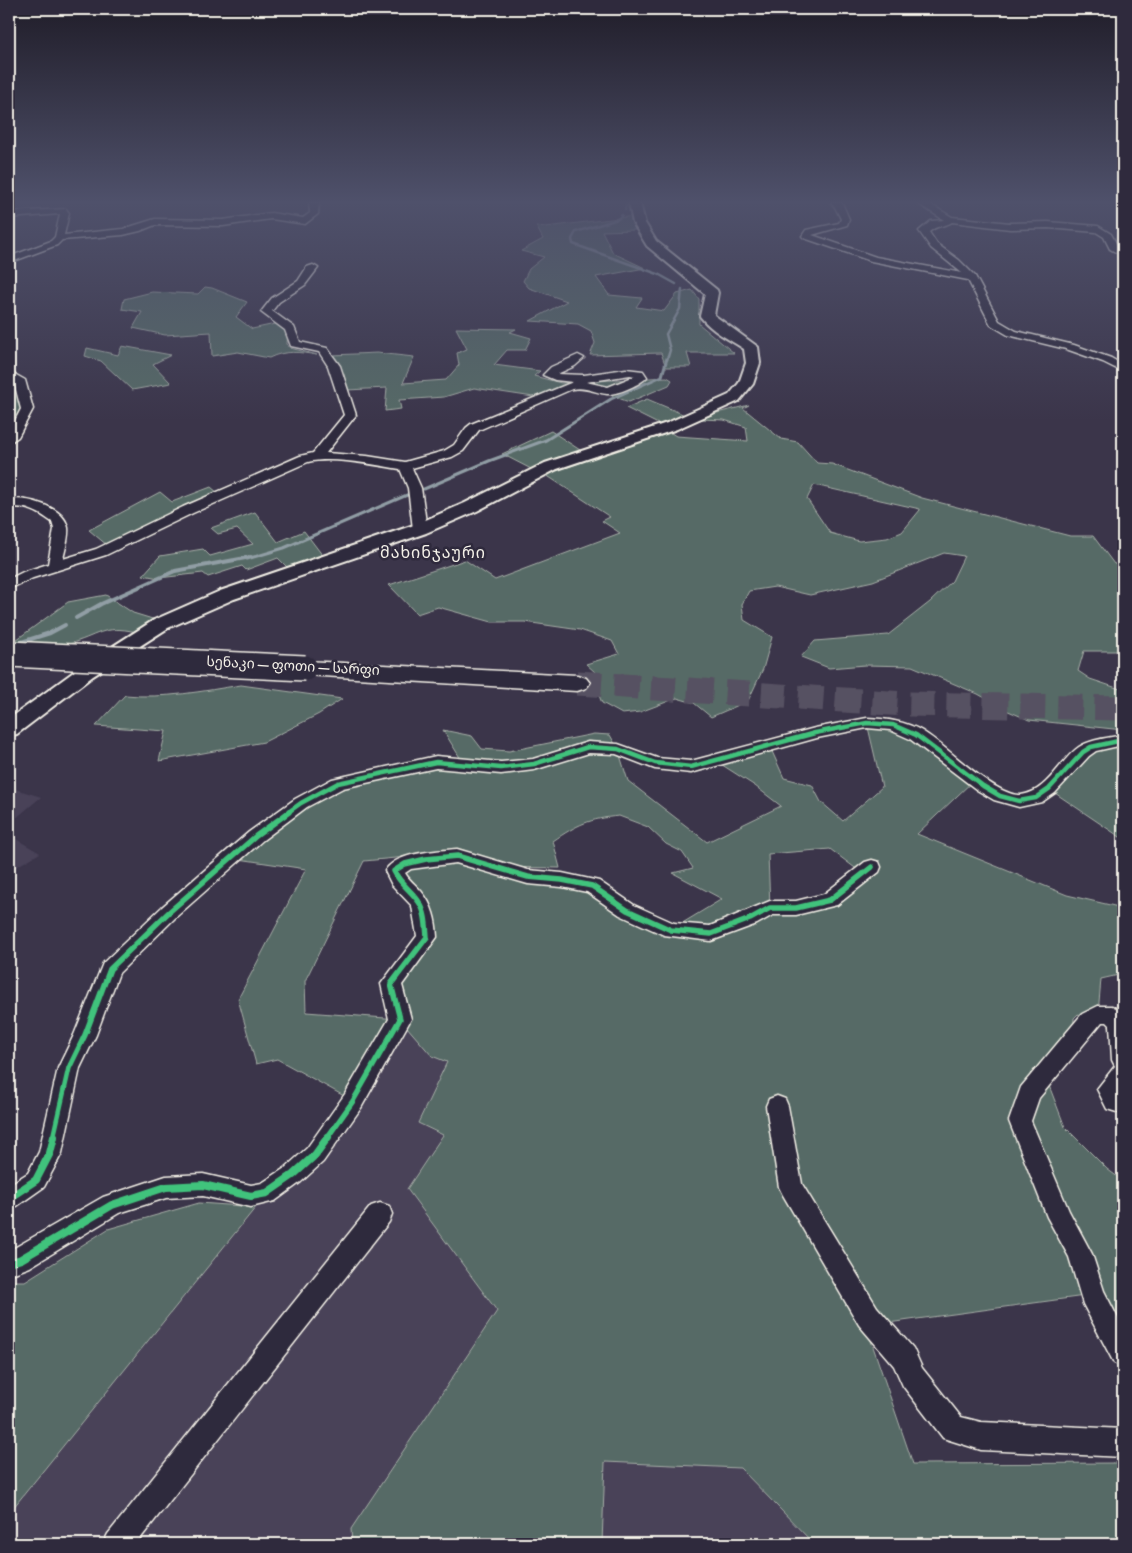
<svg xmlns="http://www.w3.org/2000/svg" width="1132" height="1553" viewBox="0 0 1132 1553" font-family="'Gochi Hand','Noto Sans Georgian',sans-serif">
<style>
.built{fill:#494259}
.green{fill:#576b66;stroke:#a6aea7;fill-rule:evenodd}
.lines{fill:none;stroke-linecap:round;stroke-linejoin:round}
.stream-far2{stroke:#919ea5;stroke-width:2.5}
.stream-far1{stroke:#919ea5;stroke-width:3}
.stream{stroke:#919ea5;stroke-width:4}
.trunk-tunnel{stroke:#575162;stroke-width:25;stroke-dasharray:25 12;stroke-linecap:butt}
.minor-casing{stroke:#f4f1e8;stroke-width:3}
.tertiary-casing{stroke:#f4f1e8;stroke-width:4}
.trunk-casing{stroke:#f4f1e8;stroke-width:3}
.minor{fill:#2f2a3d;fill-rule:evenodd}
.tertiary{fill:#2f2a3d;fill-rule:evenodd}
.trunk{fill:#2f2a3d;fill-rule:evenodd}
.trunk-bridge-casing{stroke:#f4f1e8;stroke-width:28;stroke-linecap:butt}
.trunk-bridge{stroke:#2f2a3d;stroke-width:25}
.cycleway-far2-casing{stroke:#2f2a3d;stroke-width:8}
.cycleway-far1-casing{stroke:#2f2a3d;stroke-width:9}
.cycleway-casing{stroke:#2f2a3d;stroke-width:11}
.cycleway-far2{stroke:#40c37c;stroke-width:4.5}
.cycleway-far1{stroke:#40c37c;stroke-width:5.5}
.cycleway{stroke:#40c37c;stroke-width:8}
.labels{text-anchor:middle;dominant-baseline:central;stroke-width:5;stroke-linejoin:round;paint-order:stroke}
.street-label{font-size:14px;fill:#f4f1e8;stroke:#2f2a3d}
.quarter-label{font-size:16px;letter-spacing:1px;fill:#f4f1e8;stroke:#2f2a3d}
</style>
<rect width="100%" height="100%" fill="#3b354a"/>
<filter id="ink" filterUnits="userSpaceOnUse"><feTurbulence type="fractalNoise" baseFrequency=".02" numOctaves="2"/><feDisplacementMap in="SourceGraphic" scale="10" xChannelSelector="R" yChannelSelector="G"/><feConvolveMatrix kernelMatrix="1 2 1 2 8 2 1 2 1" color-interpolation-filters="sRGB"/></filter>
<g filter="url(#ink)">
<!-- built -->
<g class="built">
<polygon points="9,787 41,797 9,824"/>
<polygon points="9,835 40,853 9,871"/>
<polygon points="400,1019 447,1063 419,1123 443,1135 407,1189 497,1311 352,1529 352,1544 18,1544 9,1533 9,1513 267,1193 293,1175"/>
<polygon points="604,1462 740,1468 814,1544 602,1544"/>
</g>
<!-- green -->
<g class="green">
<polygon points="635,216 635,230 602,231 613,253 645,268 596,277 609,295 642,298 636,307 664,311 677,294 692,290 699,299 699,324 734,353 687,353 691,367 666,367 661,353 590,355 595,343 591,331 578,324 530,321 567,301 529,288 523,281 529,269 544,257 521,251 543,239 536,226 546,227"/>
<path d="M 205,287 L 212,288 L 247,302 L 236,317 L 252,329 L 280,323 L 288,329 L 287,344 L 290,348 L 317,355 C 300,352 285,350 269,358 L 238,352 L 212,356 L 211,332 L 165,335 L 133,328 L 142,312 L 122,309 L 124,299 L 152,292 L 198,294 Z"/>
<polygon points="456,328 516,329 510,332 531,338 525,350 507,350 494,365 540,371 534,376 561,383 667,377 672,380 669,385 629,402 583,385 540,398 474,388 444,397 399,400 401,409 385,411 387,388 347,390 332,355 377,353 414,357 403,383 446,380 459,365 457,353 467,349"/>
<polygon points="122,346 171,355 153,364 171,383 132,390 101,361 85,356 87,348 118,355"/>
<polygon points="9,382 27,409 9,436"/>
<polygon points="647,399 685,415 660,425 626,408"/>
<path d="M 749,405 L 743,408 L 781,439 L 798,442 L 817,463 L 832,464 L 922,498 L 1070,536 L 1093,536 L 1114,564 L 1123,564 L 1123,651 L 1084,651 L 1078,671 L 1090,679 L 1123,690 L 1123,730 L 1029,720 L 1006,710 L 978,694 L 912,666 L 865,665 L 829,668 L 801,657 L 815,641 L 888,635 L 930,602 L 952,581 L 964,556 L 944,553 L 873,581 L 810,595 L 775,587 L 749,591 L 742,604 L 744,620 L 772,637 L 763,669 L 748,701 L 711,717 L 694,703 L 677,698 L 640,712 L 622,714 L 602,703 L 594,683 L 595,672 L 586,664 L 619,654 L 612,641 L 580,630 L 525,622 L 492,622 L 438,607 L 417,614 L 389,585 L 465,560 L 495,580 L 620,533 L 602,521 L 610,517 L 546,475 L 668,431 L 676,436 L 748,441 L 746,427 L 724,420 L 701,419 L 717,413 ZM 814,485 L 920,509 L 920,510 L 902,532 L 887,538 L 859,541 L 830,533 L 807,499 Z"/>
<polygon points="551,431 580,450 535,471 502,454"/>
<polygon points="211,487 218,493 108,546 89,530 160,492 172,502"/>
<polygon points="255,512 278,542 304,531 323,556 287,567 278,558 246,570 242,566 208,577 203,573 159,578 143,575 160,556 203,549 210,556 253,544 237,529 218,534 211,528"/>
<path d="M 106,595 L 133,613 L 159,621 L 136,632 C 103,624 97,637 68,644 C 52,648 26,645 9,645 L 68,602 Z"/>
<path d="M 241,685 L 342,699 L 319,714 L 264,742 L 159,761 L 166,731 L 96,726 L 125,695 C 164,699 203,691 241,685 Z"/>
<path d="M 867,723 L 893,725 L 975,779 L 917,834 L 1067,895 L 1123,908 L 1123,974 L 1101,979 L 1098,1014 L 1090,1020 L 1078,1014 L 1074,1018 L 1073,1044 L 1048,1083 L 1065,1127 L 1107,1169 L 1123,1181 L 1123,1354 L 1092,1295 L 866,1326 L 913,1464 L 1123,1463 L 1123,1544 L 814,1544 L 740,1468 L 605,1462 L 602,1544 L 352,1544 L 351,1529 L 497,1311 L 407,1189 L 443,1135 L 418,1123 L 447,1062 L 432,1056 L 400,1019 L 353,1101 L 277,1059 L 256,1064 L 238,999 L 306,869 L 232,858 L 317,794 L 436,762 L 464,764 L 443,730 L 472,736 L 482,749 L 509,751 L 594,734 L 610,735 L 618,749 L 628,781 L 707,842 L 781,806 L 755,786 L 716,761 L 770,747 L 784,778 L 812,785 L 821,802 L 843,821 L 882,787 ZM 619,816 L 648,827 L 666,844 L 682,852 L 693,868 L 673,873 L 722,899 L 671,930 L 562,880 L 493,867 L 560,868 L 553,841 C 578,824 589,819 619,816 ZM 830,849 L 863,874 L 830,900 L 770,908 L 768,854 ZM 406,857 L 398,881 L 425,916 L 406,962 L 391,984 L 399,1019 L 306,1012 L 305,981 L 364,861 Z"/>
<polygon points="1123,740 1123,839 1049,789 1103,743"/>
<polygon points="199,1203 256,1207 9,1513 9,1281 25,1281 108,1229"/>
</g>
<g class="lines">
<!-- stream-far2 -->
<g class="stream-far2">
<polyline points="625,210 626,203"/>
<polyline points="622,215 618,219 576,232 572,239 573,244 658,274 676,284"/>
<polyline points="667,360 670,350 666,334 680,309 682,289"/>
</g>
<!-- stream-far1 -->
<g class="stream-far1">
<polyline points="424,489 489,461 546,440 611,399 662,376 667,358"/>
<polyline points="247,559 284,548 407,495"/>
</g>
<!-- stream -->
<g class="stream">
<polyline points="76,618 101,604 175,571 251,557"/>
<polyline points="15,644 50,633 65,625"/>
</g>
<!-- trunk-tunnel -->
<polyline class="trunk-tunnel" points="577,683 906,704 1123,708"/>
<!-- minor casing -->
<g class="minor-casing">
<g id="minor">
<polygon points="309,203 319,203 318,214 305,224 271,219 223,226 155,225 140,231 123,235 62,240 57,245 9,263 9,257 51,241 55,237 60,214 9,218 9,212 66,209 69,213 64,235 123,229 155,219 223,220 271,213 303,218 310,213"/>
<path d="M 831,203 L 842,203 L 849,219 L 847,225 L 812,235 L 876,257 L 962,273 L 931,248 L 919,231 L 931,221 L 944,220 L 917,203 L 928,203 L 952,217 L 1010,223 L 1048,222 L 1098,226 L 1111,234 L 1117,245 L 1123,249 L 1123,256 L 1110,249 L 1104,237 L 1096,232 L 1048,228 L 1010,229 L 952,222 C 945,227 938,224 929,232 L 937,244 L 959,260 L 975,276 L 999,321 L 1016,331 L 1074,345 L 1111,358 L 1123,365 L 1123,372 L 1103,362 L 1066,349 L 1008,335 L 991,325 L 968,280 L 871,261 L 804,238 L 802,236 L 806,230 L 839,223 L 841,219 L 835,207 Z"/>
<path d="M 313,265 L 318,268 L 305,285 L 279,302 L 272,311 L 294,327 L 300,342 L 327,348 L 340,366 L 356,415 L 326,453 L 367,456 L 405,462 L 444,451 L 454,445 L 466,428 L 471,424 L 573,382 L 555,380 L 543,375 L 551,367 L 578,355 L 584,358 L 575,366 L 557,374 L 584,375 L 626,369 L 643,371 L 647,377 C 641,384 617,395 607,394 C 595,393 585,386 572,389 L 479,430 L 463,451 L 452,457 L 412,468 L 421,488 L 427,529 L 425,532 L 415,532 L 413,529 L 408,488 L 400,469 C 375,465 333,456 308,462 L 193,513 L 106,555 L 33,578 L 9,589 L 9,579 L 23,572 L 48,564 L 54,529 L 52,522 C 38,512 26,505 9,508 L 9,500 C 26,496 65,507 68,528 C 69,537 65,550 63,559 L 96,549 L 183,507 L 300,456 L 313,453 L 344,415 L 328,366 L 319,352 L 291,346 L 285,330 L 261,312 L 272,298 L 298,281 L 307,267 ZM 630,375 L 635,376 L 608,387 L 586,382 Z"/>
<polygon points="9,371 25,380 33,409 18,437 9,443 9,432 21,409 14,382 9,379"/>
<path d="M 867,718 C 887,719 905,721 922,731 C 946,745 995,797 1021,795 C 1048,792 1059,761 1079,747 C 1091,739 1109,738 1123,735 L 1123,745 L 1096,751 L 1089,756 L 1055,793 L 1042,802 L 1019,807 L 994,800 L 977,790 L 910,739 L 890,730 L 867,728 L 817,738 L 691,773 L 655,769 L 616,754 L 589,753 L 534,770 L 501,774 L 436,768 L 343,788 L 307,807 L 263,840 L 176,917 L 119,973 L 96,1035 L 80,1068 L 62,1153 L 44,1187 L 17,1206 L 9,1209 L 9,1185 L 28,1173 L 39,1152 L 58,1068 L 74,1035 L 103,963 L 162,907 L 249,832 L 295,799 L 332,779 L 436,756 L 501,762 L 533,759 L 588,742 L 618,744 L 657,758 L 691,761 L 815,728 Z"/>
<path d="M 457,849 L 528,870 L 562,873 L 599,881 L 634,905 L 674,923 L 710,926 L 770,901 L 796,901 L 824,894 L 865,862 L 872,860 L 879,862 L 881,867 L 879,872 L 837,905 L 796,915 L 773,915 L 757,924 L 711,941 L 664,935 L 620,915 L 587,892 L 562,887 L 528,884 L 456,863 L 411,869 L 405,873 C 409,880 416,885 421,891 C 433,905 436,920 437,937 L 402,985 L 411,1019 L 361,1108 L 323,1162 L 301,1182 L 275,1201 L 251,1207 L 203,1196 L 166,1198 L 119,1213 L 30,1267 L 9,1275 L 9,1251 L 103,1197 L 166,1176 L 203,1174 L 251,1185 L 262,1183 L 285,1168 L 307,1148 L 345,1094 L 389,1019 L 381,984 L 417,936 L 412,906 L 392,885 L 385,871 C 396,852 437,851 457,849 Z"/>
<polygon points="1098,1006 1112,1006 1123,1012 1123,1087 1120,1091 1123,1095 1123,1114 1107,1109 1097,1089 1115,1066 1112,1060 1110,1025 1107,1022 1102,1022 1039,1098 1031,1121 1069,1211 1092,1254 1104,1291 1123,1328 1123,1367 1114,1363 1083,1304 1069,1257 1047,1217 1009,1121 1021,1087 1082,1014"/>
<polygon points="777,1096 785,1099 788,1106 802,1184 877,1307 913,1348 922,1368 961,1417 981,1422 1123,1429 1123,1457 981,1450 943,1438 903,1386 894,1366 859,1325 783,1195 779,1187 766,1106 769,1099"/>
<polygon points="380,1203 389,1206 392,1214 389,1222 136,1544 103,1544 108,1534 371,1206"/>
</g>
</g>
<!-- tertiary casing -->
<g class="tertiary-casing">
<path id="tertiary" d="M 629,203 L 640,203 L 645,223 L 656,241 L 717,290 L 718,293 L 714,315 L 758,347 L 760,363 L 753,384 L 739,401 L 677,429 L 557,469 L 477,511 L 426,533 L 234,599 L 168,628 L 93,676 L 17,734 L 9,736 L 9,719 L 79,668 L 154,620 L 220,591 L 414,525 L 465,503 L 545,463 L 667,423 L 729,395 L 739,383 L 746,363 L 744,349 C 729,339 711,331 700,316 L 705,294 L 647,246 L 633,223 Z"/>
</g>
<!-- trunk casing -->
<g class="trunk-casing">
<polygon id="trunk" points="305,661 577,675 586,678 590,683 586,688 577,691 305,675 296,673 293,668 296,663"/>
</g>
<!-- minor -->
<use href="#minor" class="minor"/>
<!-- tertiary -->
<use href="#tertiary" class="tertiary"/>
<!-- trunk -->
<use href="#trunk" class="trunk"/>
<!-- trunk-bridge casing -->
<g class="trunk-bridge-casing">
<polyline id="trunk-bridge" points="9,654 305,668"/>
</g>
<!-- trunk-bridge -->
<use href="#trunk-bridge" class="trunk-bridge"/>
<!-- cycleway-far2 casing -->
<g class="cycleway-far2-casing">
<polyline id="cycleway-far2" points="287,813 301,803 338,783 436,762 501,768 534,764 588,747 618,749 655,763 691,767 815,733 867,723 893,725 916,735 983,786 1000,796 1019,801 1036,798 1049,789 1083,752 1091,747 1123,740"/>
</g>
<!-- cycleway-far1 casing -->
<g class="cycleway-far1-casing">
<g id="cycleway-far1">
<polyline points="53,1138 69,1068 85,1035 110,969 169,912 256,836 289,812"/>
<path d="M 327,1138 L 353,1101 L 400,1019 L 391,984 L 427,937 C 426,925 426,912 419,902 C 412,891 400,884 394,871 L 405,864 L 426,859 L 457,856 L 528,877 L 562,880 L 592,886 L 627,910 L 671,930 L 711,934 L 750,919 L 770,908 L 796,908 L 830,900 L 872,867"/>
</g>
</g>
<!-- cycleway casing -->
<g class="cycleway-casing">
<g id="cycleway">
<polyline points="9,1198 36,1180 50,1153 54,1137"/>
<polyline points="9,1263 21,1259 112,1205 166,1187 203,1185 251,1196 267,1193 293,1175 315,1155 328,1137"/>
</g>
</g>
<!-- cycleway-far2 -->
<use href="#cycleway-far2" class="cycleway-far2"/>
<!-- cycleway-far1 -->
<use href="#cycleway-far1" class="cycleway-far1"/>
<!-- cycleway -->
<use href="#cycleway" class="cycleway"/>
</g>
</g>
<!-- sky -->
<linearGradient id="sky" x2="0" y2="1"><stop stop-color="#201d29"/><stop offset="0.48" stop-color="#4f516b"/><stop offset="1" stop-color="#4f516b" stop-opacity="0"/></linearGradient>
<rect width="1132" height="421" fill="url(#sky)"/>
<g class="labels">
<!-- street labels -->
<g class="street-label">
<text transform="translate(293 668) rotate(3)">სენაკი — ფოთი — სარფი</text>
</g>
<!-- quarter labels -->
<g class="quarter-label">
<text x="433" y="555">მახინჯაური</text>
</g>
</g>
<!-- margin -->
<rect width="1132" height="1553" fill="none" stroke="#2f2a3d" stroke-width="30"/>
<rect x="15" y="15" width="1102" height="1523" fill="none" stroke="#f4f1e8" stroke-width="2" filter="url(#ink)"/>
</svg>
